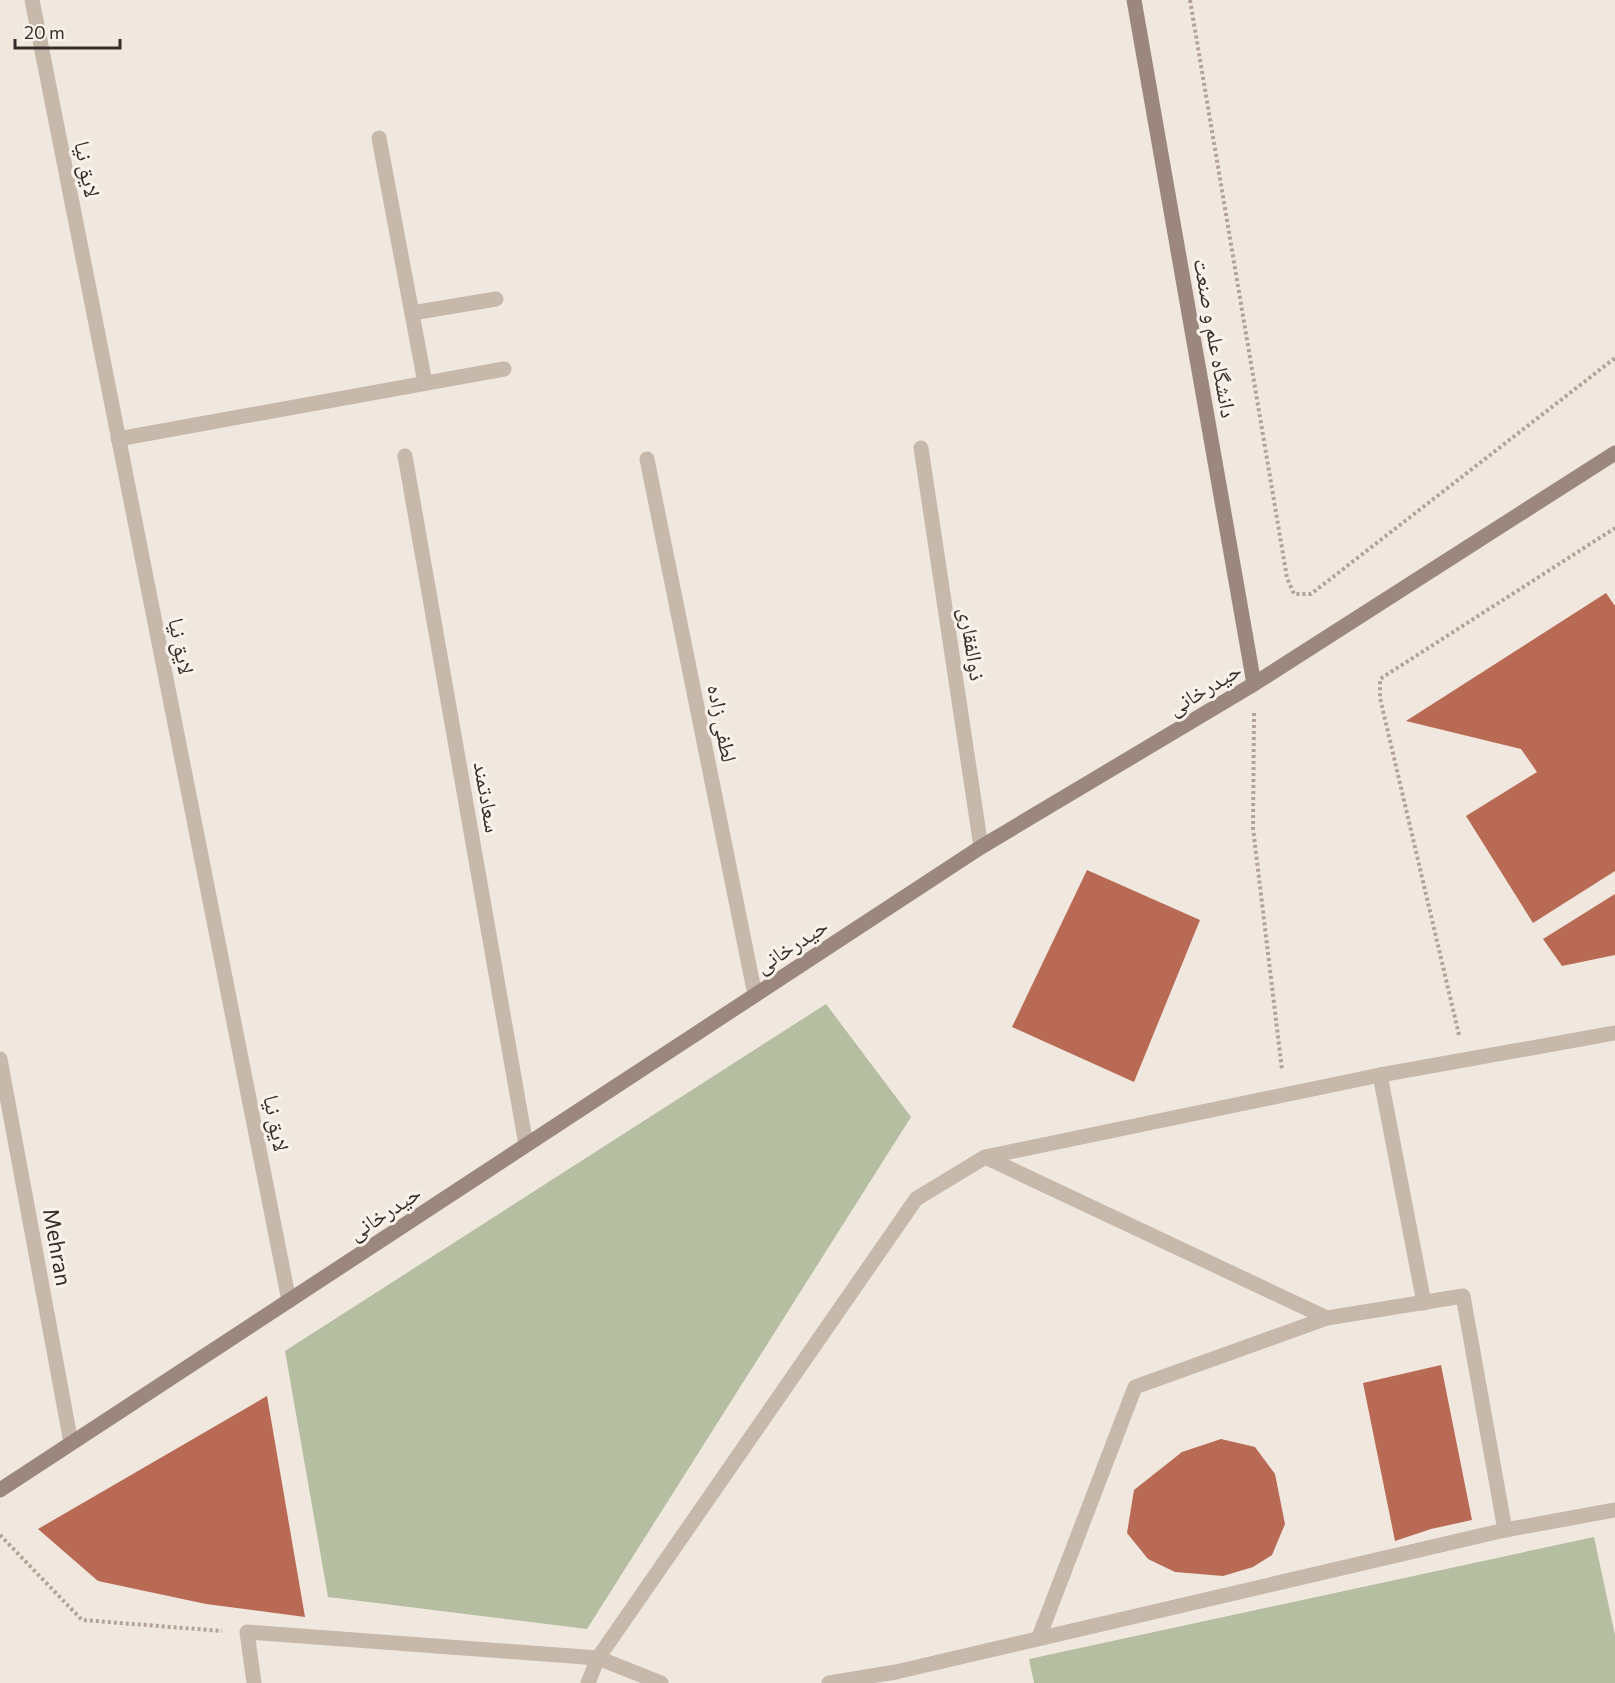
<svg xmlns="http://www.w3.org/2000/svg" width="1615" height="1683" viewBox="0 0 1615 1683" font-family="Commissioner,'Noto Naskh Arabic',sans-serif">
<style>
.green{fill:#b5bea0}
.building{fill:#b96a54}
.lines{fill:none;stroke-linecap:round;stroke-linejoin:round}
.path{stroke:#b3a296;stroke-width:4;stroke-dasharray:3 3;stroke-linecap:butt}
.lane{stroke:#c7b8ac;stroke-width:15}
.street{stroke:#c7b8ac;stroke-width:15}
.secondary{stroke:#9b877d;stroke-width:15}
.labels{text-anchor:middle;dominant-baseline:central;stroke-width:6;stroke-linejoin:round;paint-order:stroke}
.street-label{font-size:22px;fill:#362d2a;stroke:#f8f2eb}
</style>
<rect width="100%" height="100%" fill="#f0e8df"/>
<!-- green -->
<g class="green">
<polygon points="826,1004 911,1117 587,1629 328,1597 285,1351"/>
<polygon points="1594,1537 1615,1635 1615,1683 1034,1683 1029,1659"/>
</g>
<!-- building -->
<g class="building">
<polygon points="1606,593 1615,606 1615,871 1533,923 1466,816 1537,772 1521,749 1406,721"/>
<polygon points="1087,870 1200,920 1134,1082 1012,1027"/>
<polygon points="1615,894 1615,955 1562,966 1543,939"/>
<polygon points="1441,1365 1472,1520 1431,1529 1395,1541 1363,1383"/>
<polygon points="267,1396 305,1617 206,1604 98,1581 38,1529"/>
<polygon points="1221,1439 1255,1447 1275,1474 1285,1524 1272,1555 1253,1567 1223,1576 1175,1572 1148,1559 1127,1533 1134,1490 1182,1452"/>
</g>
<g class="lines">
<!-- path -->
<g class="path">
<polyline points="1190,0 1287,578 1294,594 1311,594 1615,358"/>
<polyline points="1254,713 1253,828 1282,1070"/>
<polyline points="1459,1035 1380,698 1380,679 1615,528"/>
<polyline points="0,1535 82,1620 222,1631"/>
</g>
<!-- lane -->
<g class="lane">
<polyline points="1380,1075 1424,1303"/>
<polyline points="985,1157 1327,1318 1463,1296 1505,1530"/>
<polyline points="1039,1637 1135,1387 1327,1318"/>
<polyline points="254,1683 247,1632 598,1658 661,1683"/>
<polyline points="588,1683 598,1658 916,1199 985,1157 1380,1075 1615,1033"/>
<polyline points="829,1683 896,1672 1505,1530 1615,1510"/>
</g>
<!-- street -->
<g class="street">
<polyline points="32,0 289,1301"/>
<polyline points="379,138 425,383"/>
<polyline points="412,313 496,299"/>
<polyline points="118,439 504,369"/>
<polyline points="921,448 981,847"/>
<polyline points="405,456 526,1145"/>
<polyline points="647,459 755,995"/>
<polyline points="0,1059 71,1443"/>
</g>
<!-- secondary -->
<g class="secondary">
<polyline points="1134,0 1254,684"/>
<polyline points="0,1490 981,847 1254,684 1615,453"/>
</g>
</g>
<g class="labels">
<!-- street labels -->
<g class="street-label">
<text transform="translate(88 169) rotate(79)">لایق نیا</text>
<text transform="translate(1216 338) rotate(80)">دانشگاه علم و صنعت</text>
<text transform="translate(973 644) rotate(81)">ذوالفقاری</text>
<text transform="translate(182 646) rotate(79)">لایق نیا</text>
<text transform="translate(1204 688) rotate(-31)">حیدرخانی</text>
<text transform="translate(723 723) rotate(79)">لطفی زاده</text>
<text transform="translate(488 797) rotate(80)">سعادتمند</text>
<text transform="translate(791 945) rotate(-33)">حیدرخانی</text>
<text transform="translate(277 1123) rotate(79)">لایق نیا</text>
<text transform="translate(384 1212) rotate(-33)">حیدرخانی</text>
<text transform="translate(58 1247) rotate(80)">Mehran</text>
</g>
</g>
<!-- scale -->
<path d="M15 39v9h105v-9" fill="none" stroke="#362d2a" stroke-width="3"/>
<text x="24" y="39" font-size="18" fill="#362d2a" stroke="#f8f2eb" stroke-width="4.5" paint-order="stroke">20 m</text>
</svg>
